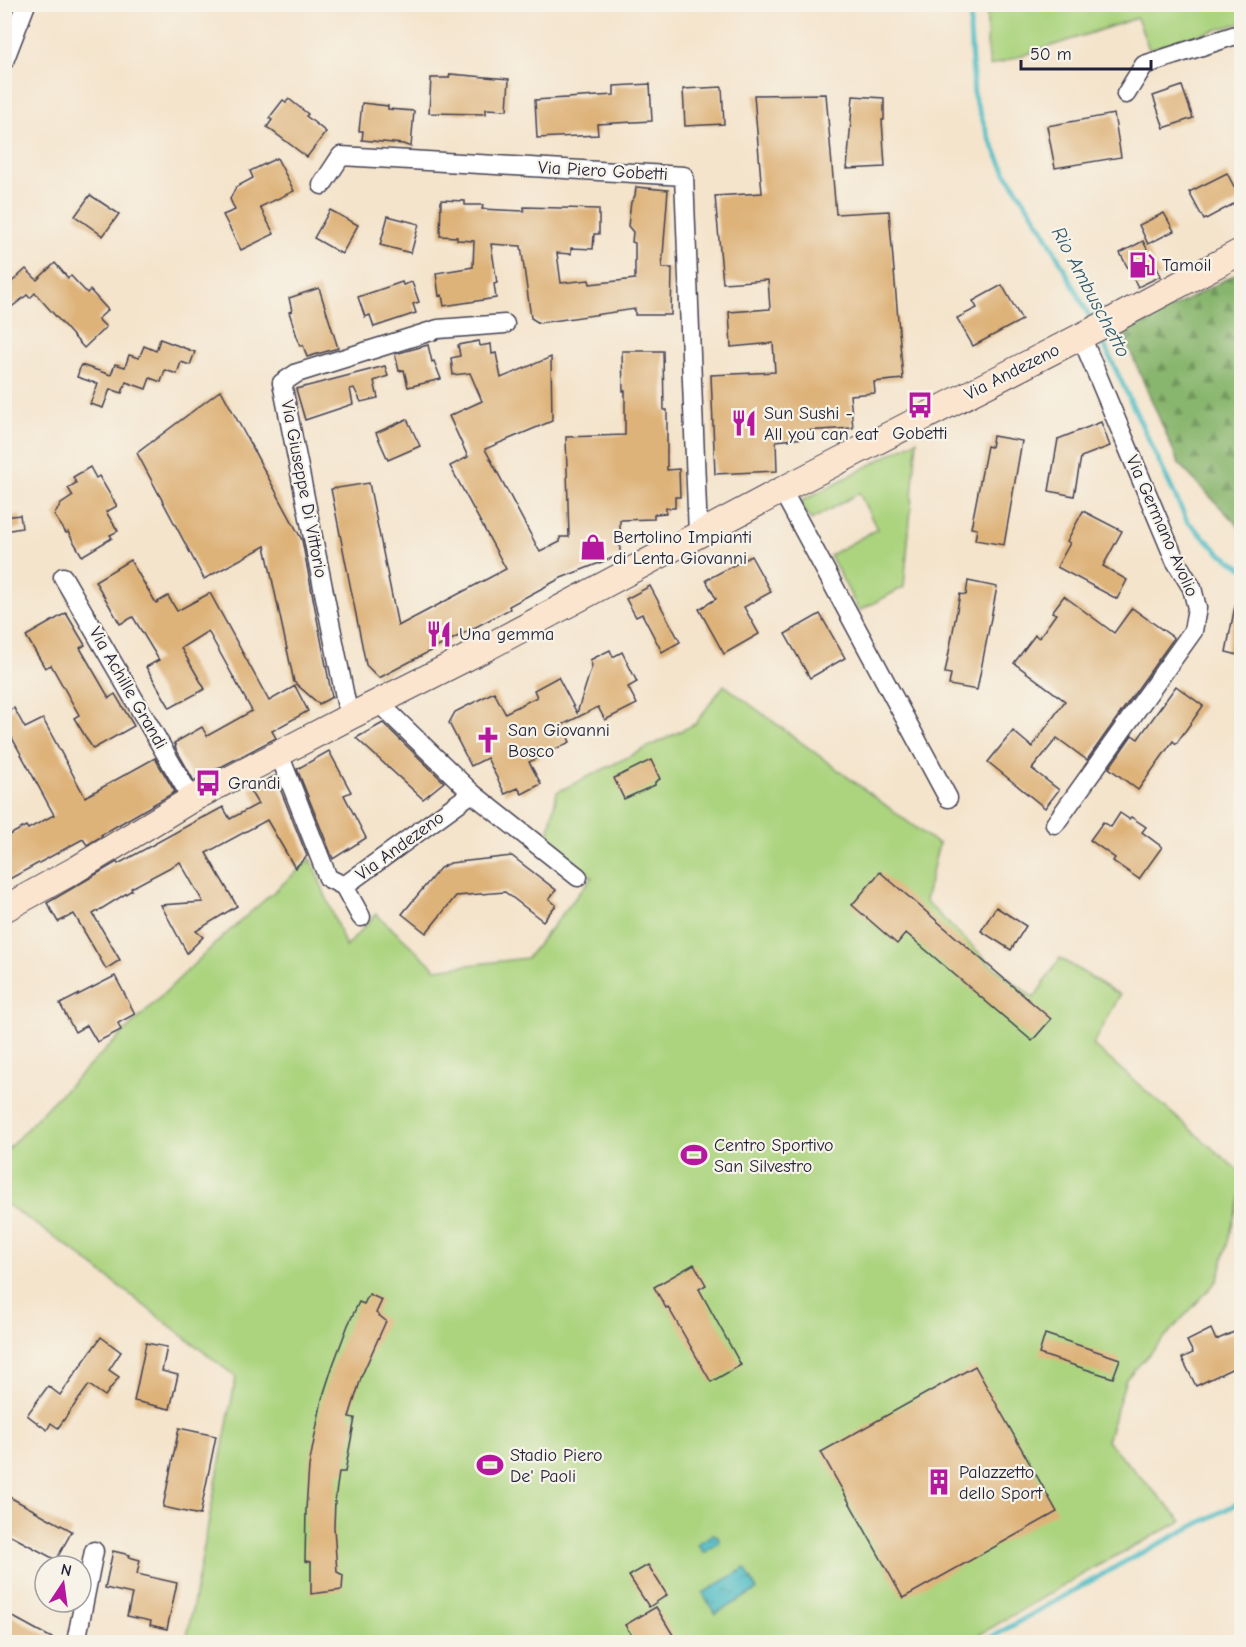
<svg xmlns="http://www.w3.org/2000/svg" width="1246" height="1647" viewBox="0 0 1246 1647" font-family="'Comic Neue',sans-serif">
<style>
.green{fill:#acd47f;stroke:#677b5d;stroke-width:1.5}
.forest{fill:url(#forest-firs);stroke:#566c54;stroke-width:1.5}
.water{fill:url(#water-ripples);stroke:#386e80;stroke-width:1.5}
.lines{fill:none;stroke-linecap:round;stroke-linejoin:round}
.stream{stroke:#4dbbc4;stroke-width:5}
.building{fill:#deb37a}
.street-casing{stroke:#423f51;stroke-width:21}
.secondary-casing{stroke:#423f51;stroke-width:28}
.street{stroke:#fff;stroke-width:18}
.secondary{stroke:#fce5cf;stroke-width:26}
.labels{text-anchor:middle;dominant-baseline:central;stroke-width:4.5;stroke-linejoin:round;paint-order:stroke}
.street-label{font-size:18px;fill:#22223b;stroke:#f7f3e8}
.poi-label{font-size:18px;fill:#22223b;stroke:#f7f3e8;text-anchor:start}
.water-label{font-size:20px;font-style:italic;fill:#31586b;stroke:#f7f3e8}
</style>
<defs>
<pattern id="forest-firs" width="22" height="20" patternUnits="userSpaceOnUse" patternTransform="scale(1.5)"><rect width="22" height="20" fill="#89b66e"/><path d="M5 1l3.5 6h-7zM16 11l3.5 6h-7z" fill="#70945c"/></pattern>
<pattern id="water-ripples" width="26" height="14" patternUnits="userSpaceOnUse" patternTransform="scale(1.5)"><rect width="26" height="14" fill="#4dbbc4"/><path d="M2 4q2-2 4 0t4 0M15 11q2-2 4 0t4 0" fill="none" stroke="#4098a0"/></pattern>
</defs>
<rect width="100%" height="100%" fill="#f7f3e8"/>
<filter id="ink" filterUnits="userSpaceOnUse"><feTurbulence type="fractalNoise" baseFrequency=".0167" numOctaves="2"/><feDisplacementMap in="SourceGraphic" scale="12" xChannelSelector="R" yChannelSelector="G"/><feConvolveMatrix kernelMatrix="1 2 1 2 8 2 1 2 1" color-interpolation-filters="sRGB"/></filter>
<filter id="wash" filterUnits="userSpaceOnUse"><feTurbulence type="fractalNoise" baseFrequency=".008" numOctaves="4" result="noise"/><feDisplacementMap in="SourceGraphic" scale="24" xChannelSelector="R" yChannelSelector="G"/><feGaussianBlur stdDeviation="1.35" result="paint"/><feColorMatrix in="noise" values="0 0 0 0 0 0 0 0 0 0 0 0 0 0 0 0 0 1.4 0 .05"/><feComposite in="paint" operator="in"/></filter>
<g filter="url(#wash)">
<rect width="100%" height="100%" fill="#f4e4cc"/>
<!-- green -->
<g class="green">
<polygon points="987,5 1241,5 1241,23 1149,49 1137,18 990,66 987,43"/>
<polygon points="917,440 904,587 859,611 830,555 877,529 859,493 811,520 800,502"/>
<polygon points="724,685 935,842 939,843 925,901 993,966 1034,998 1060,958 1120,995 1093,1045 1241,1173 1242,1188 1218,1280 1126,1379 1107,1441 1182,1521 1095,1567 967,1642 186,1642 236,1377 70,1248 5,1203 4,1153 50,1104 219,940 311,859 346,947 376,914 436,969 527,958 592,877 547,840 557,792 695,724"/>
</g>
<!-- forest -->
<polygon class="forest" points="1241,271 1241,529 1179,464 1123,334"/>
<!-- water -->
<g class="water">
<polygon points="713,1534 718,1536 720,1542 704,1553 698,1544"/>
<polygon points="745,1568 757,1590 715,1614 703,1593"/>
</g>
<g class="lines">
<!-- stream -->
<g class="stream">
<polyline points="972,4 970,30 974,96 988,135 1006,173 1043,229 1093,323"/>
<polyline points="1099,334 1187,521 1220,553 1242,568"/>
<polyline points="983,1642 1126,1561 1242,1501"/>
</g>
</g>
<g id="blocks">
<!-- building -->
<g class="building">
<polygon points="450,74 509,79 507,110 486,109 486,114 429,113 431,78 449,78"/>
<polygon points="650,84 652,121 597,124 598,135 537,138 535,100 614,95 614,86"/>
<polygon points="1182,86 1193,118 1164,128 1153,96"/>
<polygon points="722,87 724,124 685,126 683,89"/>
<polygon points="826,94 836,214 889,211 903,379 874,382 875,393 850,395 853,428 803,431 804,438 776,441 777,471 715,474 711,375 775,372 773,343 731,347 729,312 770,309 768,280 723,283 715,196 762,193 754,95"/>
<polygon points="853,96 884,98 884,120 882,120 885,167 847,169"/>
<polygon points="289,99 308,114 306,116 326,132 307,157 267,127 272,120 269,118 283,100 286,102"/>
<polygon points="362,103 388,106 388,109 414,111 411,147 403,144 362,140 363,131 359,131"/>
<polygon points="1114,114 1121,157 1055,168 1047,126"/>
<polygon points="277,158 294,191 260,207 274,234 241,250 223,215 235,210 230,199 236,187 253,178 250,171"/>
<polygon points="1227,173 1241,200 1204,220 1189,192"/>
<polygon points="636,187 668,190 662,268 672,268 671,315 635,315 635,309 539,323 531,318 521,246 491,244 497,283 494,284 496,298 444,306 442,295 439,296 436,273 473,267 474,241 457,240 457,237 440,236 441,200 465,201 465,205 483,205 482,209 524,211 524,207 599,209 599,234 594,234 593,249 571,248 571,254 557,253 561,283 589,280 590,284 635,279 635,243 632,242 633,232 628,226 631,202 635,196"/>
<polygon points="90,195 119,214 103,236 75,216"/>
<polygon points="330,210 358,225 342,254 314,238"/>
<polygon points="1164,213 1174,231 1148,244 1139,225"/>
<polygon points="388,216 419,224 411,253 380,245"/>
<polygon points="1143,241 1161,276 1138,287 1120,253"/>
<polygon points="55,263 68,278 71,276 87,293 90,290 108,310 98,319 106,327 84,348 35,293 30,298 27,295 4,313 4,289 26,269 37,280"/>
<polygon points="402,282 403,285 412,282 419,302 413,304 416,313 374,327 370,315 365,317 358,297"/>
<polygon points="1002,285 1022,320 973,346 957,318 977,308 973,301"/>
<polygon points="319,288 338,348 307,357 303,345 300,346 289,312 292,311 289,298"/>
<polygon points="160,339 195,352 190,365 181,362 177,374 165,370 161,382 150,378 146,389 126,382 122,393 110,389 103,408 90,404 98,384 77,377 81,365 111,375 115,364 125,367 129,355 139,358 144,346 156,351"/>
<polygon points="479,341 480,346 491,344 492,354 496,353 501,378 551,357 552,421 485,449 540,552 560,542 560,537 569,537 566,437 625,435 625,391 623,391 622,351 663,351 664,410 667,410 667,470 679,469 680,497 675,497 675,508 666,508 666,513 654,514 654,519 620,520 620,555 561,578 509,606 510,609 379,678 366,665 331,489 369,483 398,626 506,569 450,466 468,457 449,416 482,401 470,373 453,375 451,358 460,356 458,345"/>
<polygon points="428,345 432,362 434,361 441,379 408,387 404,370 399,371 395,354"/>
<polygon points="385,366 388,376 374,381 378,398 361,402 354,388 350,389 353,404 305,420 296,389"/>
<polygon points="221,390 302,540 332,697 319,704 294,682 265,546 204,579 137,453"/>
<polygon points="407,419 420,446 388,460 376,433"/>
<polygon points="1101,422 1110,446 1081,457 1074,496 1049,491 1058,439"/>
<polygon points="993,436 1022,441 1004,545 975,540 977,529 971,528 987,446 991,447"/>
<polygon points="90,467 96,478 99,476 117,506 106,512 118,531 110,535 112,538 82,556 68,532 66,533 54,515 61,504 73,496 68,488 76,483 73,477"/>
<polygon points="1083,511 1122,531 1103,566 1127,580 1117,599 1057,567 1070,543 1067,541"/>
<polygon points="20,515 22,528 4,531 4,517"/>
<polygon points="751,556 771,592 744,607 759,634 724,654 699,609 716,599 706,580"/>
<polygon points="130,560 156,603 168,596 177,611 210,593 269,701 295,686 308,711 272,731 276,738 194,781 175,747 176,746 174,743 202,727 207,736 252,711 208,631 181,648 205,689 170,708 146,667 159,660 133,617 120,624 95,581"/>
<polygon points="968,581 997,587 977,690 949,685 951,674 945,673 960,594 966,595"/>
<polygon points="650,586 680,642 662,652 642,614 636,617 626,599"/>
<polygon points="1064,596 1114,633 1132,608 1174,638 1087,760 1057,738 1032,769 1059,790 1045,808 988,762 1013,731 1032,747 1065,701 1014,663 1035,635 1039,638 1056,614 1052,612"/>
<polygon points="1235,606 1242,607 1242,656 1226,652"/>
<polygon points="66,613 85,645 80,648 109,698 115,694 134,726 93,749 74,718 79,715 51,665 45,668 26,636"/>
<polygon points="820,614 845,658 810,678 785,634"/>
<polygon points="610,650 613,657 622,652 637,682 628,687 637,704 605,720 598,707 562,725 570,742 529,762 541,784 522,794 518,788 505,794 487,758 471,766 449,723 455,712 494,692 505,713 537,697 534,690 558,677 577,713 592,666 590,660"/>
<polygon points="1176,686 1203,706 1176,744 1173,741 1138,790 1109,768 1132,735 1138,739"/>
<polygon points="14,708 25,728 43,719 85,797 155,758 175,792 101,835 102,836 87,845 83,839 4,882 4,838 26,826 28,829 54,815 4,723 4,713"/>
<polygon points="383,723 444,782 423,799 356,738"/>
<polygon points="329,751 351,792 344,795 366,838 333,859 297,769"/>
<polygon points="651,760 660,779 655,782 655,785 624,799 614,778"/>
<polygon points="275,776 307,856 295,868 267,820 206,853 237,906 196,931 203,937 187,953 161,905 203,902 180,862 131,888 132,890 93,914 120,960 106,969 74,914 58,922 47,903 117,862 118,864 205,816 205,817 223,807 230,819 258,804 249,789"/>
<polygon points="1120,813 1129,819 1131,817 1146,827 1142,832 1162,847 1139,879 1113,861 1115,858 1090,840 1103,822 1111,827"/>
<polygon points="512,856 556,890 549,899 556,905 543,921 505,892 456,896 426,933 402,914 440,868 450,863"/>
<polygon points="880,872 1051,1019 1032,1041 906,933 897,944 852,905"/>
<polygon points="996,907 1026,926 1011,950 981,931"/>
<polygon points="115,976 135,1014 118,1023 121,1030 97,1042 87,1025 75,1032 60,1004"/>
<polygon points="694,1264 706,1285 699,1289 741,1365 711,1382 668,1307 666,1308 654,1287"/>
<polygon points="369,1294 382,1300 376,1313 386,1321 362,1375 349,1417 355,1418 345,1472 339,1472 335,1501 334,1527 337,1572 343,1575 342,1590 311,1594 311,1562 305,1561 306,1509 309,1466 322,1399 333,1365 348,1325 359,1302 364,1304"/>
<polygon points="1211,1329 1216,1340 1234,1332 1242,1348 1242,1364 1196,1386 1182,1358 1193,1353 1187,1341"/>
<polygon points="1045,1334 1120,1359 1113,1378 1039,1354"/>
<polygon points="101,1337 121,1352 109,1370 119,1377 105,1396 89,1385 58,1428 51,1423 47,1430 27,1415 48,1386 60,1395"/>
<polygon points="146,1343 167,1347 162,1371 178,1375 170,1409 134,1401"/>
<polygon points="975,1366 1057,1512 903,1598 821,1452"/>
<polygon points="179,1428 216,1436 200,1515 163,1507"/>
<polygon points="4,1494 72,1531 56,1560 4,1532"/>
<polygon points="113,1551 130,1555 129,1557 140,1560 137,1574 177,1583 167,1629 150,1625 151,1621 127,1616 132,1594 105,1588"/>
<polygon points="648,1565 667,1595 649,1607 629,1576"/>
<polygon points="656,1607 673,1635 660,1642 636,1642 625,1625"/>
<polygon points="4,1612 59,1642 4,1642"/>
</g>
</g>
</g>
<g filter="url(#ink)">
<use href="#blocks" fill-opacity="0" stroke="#423f51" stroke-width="1.5"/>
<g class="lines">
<!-- street casing -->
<g class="street-casing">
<g id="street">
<polyline points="4,61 26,4"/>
<polyline points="1126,94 1144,65 1242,33"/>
<polyline points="322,185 341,156 684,176 698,535"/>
<polyline points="782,490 948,798"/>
<polyline points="63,577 192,799"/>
<polyline points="349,717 282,383 297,373 438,329 505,324"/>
<polyline points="279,754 328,878 344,886 472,793 378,702"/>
<polyline points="472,793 578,877"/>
<polyline points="1055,824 1193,631 1197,608 1192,588 1175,560 1081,336"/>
<polyline points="344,886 361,917"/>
<polyline points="76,1642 94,1551"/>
</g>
</g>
<!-- secondary casing -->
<g class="secondary-casing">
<polyline id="secondary" points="4,909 75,870 192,799 349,717 486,648 782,490 1113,320 1242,251"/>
</g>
<!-- street -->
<use href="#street" class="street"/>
<!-- secondary -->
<use href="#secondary" class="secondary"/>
</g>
</g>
<!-- icons -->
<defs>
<g id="fuel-bare" transform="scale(2.07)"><path d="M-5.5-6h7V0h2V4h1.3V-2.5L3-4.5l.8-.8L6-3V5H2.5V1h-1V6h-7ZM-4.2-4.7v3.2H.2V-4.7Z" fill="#b5179e" stroke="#f7f3e8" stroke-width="2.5" paint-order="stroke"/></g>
<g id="bus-bare" transform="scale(2.07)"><path d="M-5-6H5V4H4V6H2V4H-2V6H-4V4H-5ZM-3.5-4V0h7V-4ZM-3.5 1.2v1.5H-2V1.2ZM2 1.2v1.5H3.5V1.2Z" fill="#b5179e" stroke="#f7f3e8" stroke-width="2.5" paint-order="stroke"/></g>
<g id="restaurant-bare" transform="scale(2.07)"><path d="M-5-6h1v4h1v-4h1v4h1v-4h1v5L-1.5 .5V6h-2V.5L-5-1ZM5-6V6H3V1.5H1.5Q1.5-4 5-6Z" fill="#b5179e" stroke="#f7f3e8" stroke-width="2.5" paint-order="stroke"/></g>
<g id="shop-bare" transform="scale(2.07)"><path d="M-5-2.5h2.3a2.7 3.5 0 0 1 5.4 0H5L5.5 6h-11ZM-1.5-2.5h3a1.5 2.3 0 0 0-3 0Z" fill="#b5179e" stroke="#f7f3e8" stroke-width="2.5" paint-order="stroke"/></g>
<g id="church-bare" transform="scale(2.07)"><path d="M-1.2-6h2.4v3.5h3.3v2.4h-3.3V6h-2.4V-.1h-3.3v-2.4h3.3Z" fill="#b5179e" stroke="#f7f3e8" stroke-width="2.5" paint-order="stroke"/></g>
<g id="stadium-bare" transform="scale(2.07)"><path d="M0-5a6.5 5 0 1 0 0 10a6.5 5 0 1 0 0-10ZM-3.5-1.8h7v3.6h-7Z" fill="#b5179e" stroke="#f7f3e8" stroke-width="2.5" paint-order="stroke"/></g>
<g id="building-bare" transform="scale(2.07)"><path d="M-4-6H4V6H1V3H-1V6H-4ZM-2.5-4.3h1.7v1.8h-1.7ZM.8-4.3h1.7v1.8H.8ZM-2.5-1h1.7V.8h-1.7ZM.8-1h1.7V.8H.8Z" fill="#b5179e" stroke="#f7f3e8" stroke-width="2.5" paint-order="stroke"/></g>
</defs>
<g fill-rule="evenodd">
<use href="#fuel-bare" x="1142" y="265"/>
<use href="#bus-bare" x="920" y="405"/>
<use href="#restaurant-bare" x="744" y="423"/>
<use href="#shop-bare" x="593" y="547"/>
<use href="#restaurant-bare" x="439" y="634"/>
<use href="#church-bare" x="488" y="740"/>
<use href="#bus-bare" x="208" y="783"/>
<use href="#stadium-bare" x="694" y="1155"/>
<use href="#stadium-bare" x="490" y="1465"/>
<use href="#building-bare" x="939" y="1482"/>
</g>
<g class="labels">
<!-- street labels -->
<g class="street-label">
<text transform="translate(603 171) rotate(3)">Via Piero Gobetti</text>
<text transform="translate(1012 372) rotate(-27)">Via Andezeno</text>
<text transform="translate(304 489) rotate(79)">Via Giuseppe Di Vittorio</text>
<text transform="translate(1162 526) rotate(66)">Via Germano Avolio</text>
<text transform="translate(128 688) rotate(60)">Via Achille Grandi</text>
<text transform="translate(400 846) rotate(-36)">Via Andezeno</text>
</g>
<!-- poi labels -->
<g class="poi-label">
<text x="1162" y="265">Tamoil</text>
<text x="764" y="413">Sun Sushi -<tspan x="764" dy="21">All you can eat</tspan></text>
<text x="920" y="433" text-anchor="middle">Gobetti</text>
<text x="613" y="537">Bertolino Impianti<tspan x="613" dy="21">di Lenta Giovanni</tspan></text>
<text x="459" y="634">Una gemma</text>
<text x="508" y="730">San Giovanni<tspan x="508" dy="21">Bosco</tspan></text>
<text x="228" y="783">Grandi</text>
<text x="714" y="1145">Centro Sportivo<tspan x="714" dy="21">San Silvestro</tspan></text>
<text x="510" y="1455">Stadio Piero<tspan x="510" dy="21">De' Paoli</tspan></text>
<text x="959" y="1472">Palazzetto<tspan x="959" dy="21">dello Sport</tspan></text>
</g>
<!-- water labels -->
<g class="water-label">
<text transform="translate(1091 292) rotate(62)">Rio Ambuschetto</text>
</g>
</g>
<!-- margin -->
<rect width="1246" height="1647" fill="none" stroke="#f7f3e8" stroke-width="24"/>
<!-- north arrow -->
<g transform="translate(63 1584) rotate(13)"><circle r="28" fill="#f7f3e8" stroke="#a29fa3" stroke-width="1.5"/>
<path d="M0-4.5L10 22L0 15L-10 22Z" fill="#b5179e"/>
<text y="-9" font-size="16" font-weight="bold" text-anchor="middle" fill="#22223b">N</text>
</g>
<!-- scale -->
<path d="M1021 60v9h130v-9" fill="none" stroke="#22223b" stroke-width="3"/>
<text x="1030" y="60" font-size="18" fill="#22223b" stroke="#f7f3e8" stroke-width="4.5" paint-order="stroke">50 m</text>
</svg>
